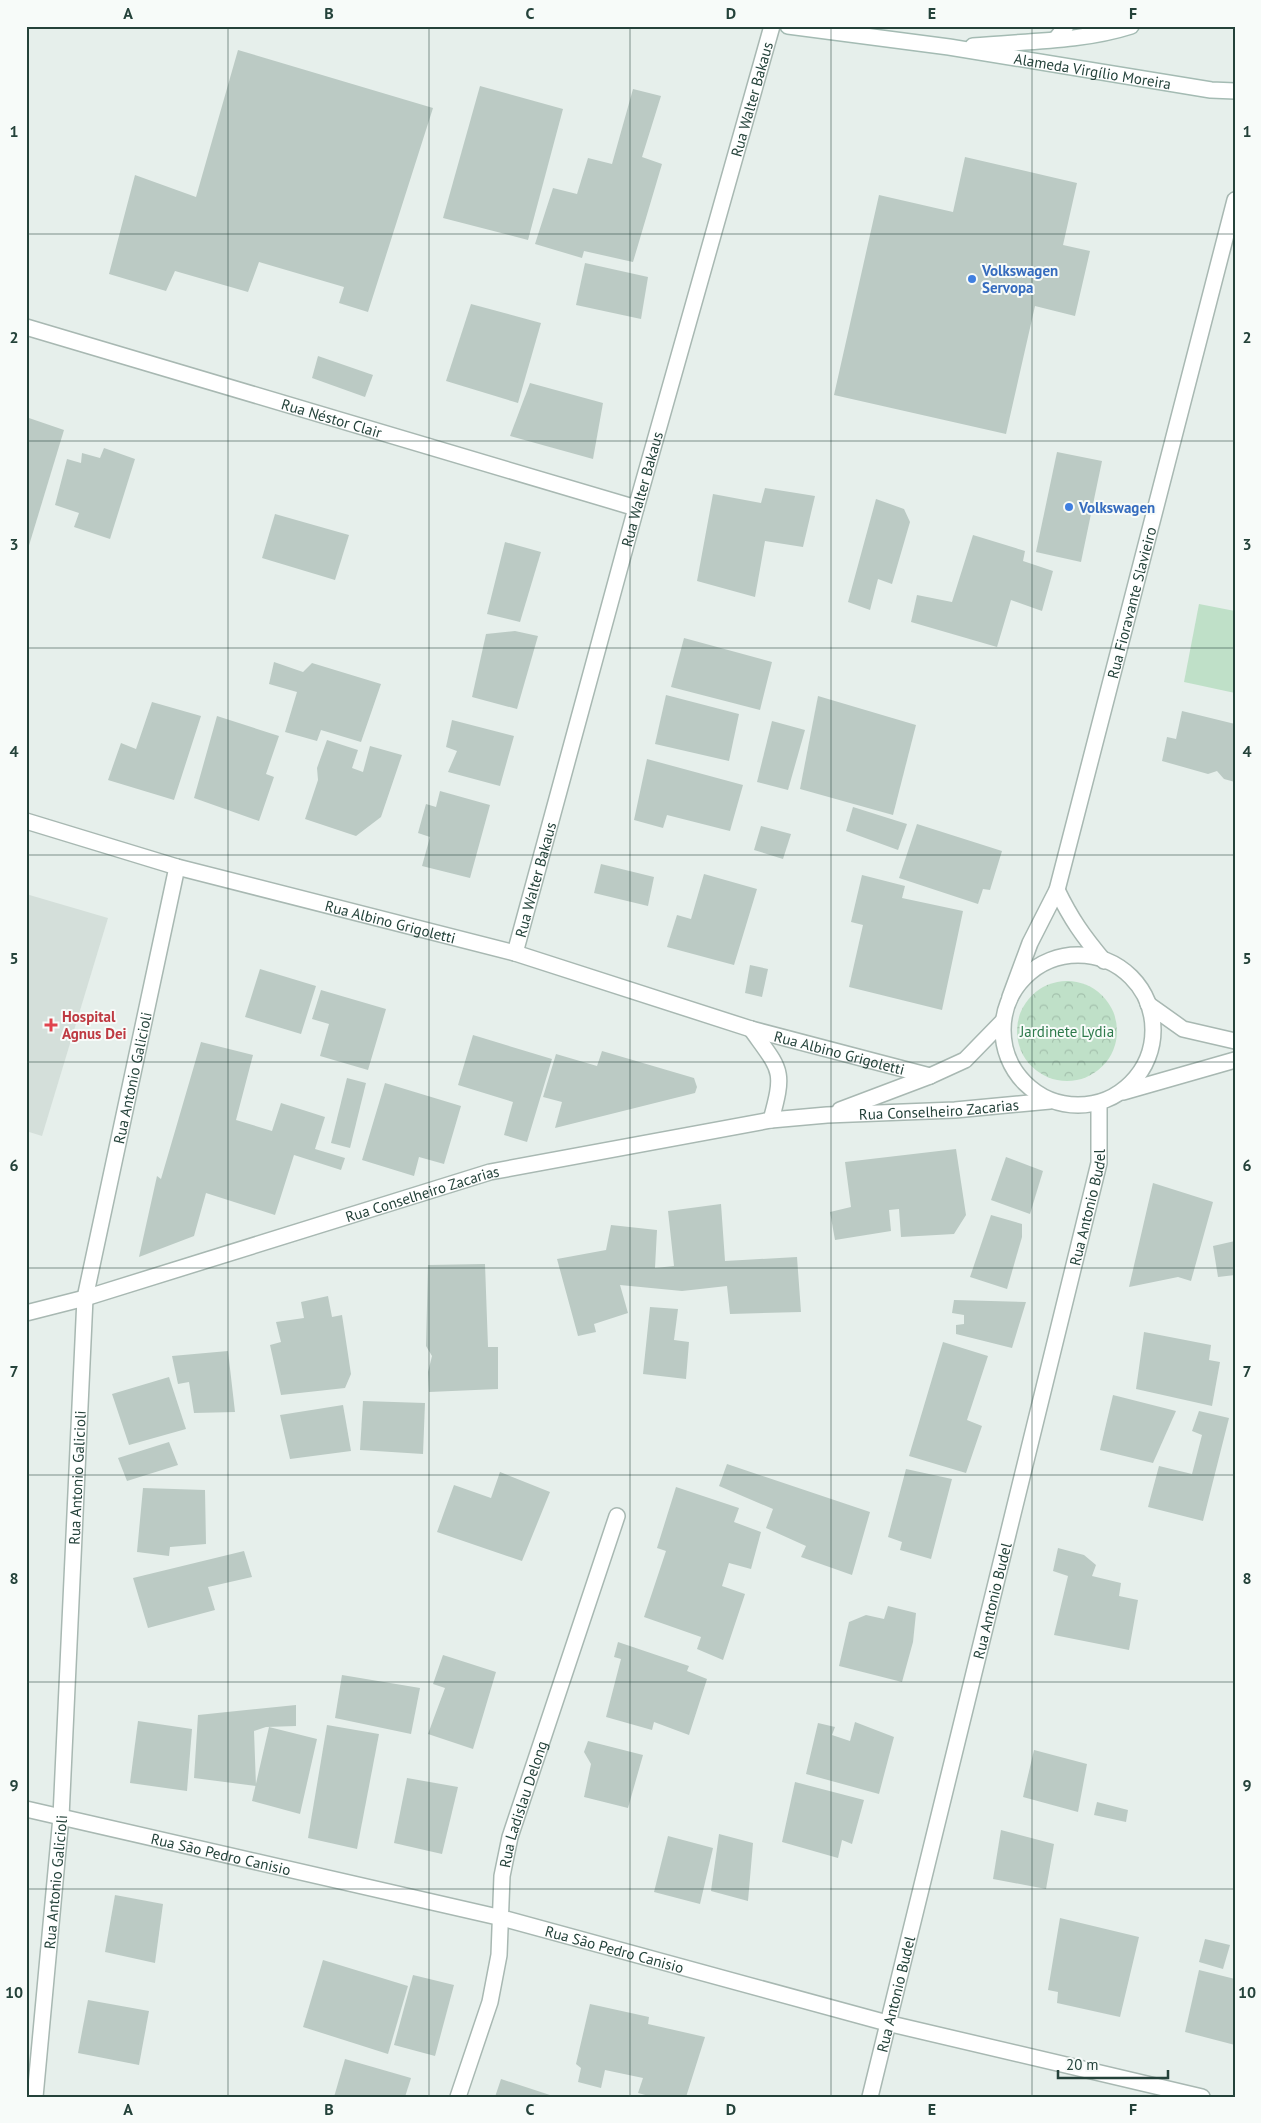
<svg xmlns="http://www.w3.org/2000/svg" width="1261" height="2123" viewBox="0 0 1261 2123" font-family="'PT Sans',sans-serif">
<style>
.built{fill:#d4dfda}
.green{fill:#bfe0c8}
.park{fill:url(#park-crowns)}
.building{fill:#bbcac4}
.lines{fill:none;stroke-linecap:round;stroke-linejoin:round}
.minor-casing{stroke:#a8b8b2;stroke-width:18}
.secondary-casing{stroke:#a4bbb3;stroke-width:18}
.minor{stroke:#fff;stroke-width:15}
.secondary{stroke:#fff;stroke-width:15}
.grid{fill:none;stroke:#24423a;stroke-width:1;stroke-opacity:0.55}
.shop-dot{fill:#3f7fe0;stroke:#f7fbf9;stroke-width:2}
.health-dot{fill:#e0444e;stroke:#f7fbf9;stroke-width:2}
.labels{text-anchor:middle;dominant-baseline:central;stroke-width:4;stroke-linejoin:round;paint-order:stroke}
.street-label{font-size:15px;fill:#24423a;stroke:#f7fbf9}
.shop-label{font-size:15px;font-weight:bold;fill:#366cbe;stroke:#f7fbf9;text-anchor:start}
.health-label{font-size:15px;font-weight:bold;fill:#be3a42;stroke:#f7fbf9;text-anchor:start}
.park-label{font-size:15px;fill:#2d7a4b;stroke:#f7fbf9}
.neatline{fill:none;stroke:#24423a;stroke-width:2}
.grid-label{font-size:16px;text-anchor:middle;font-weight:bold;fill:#24423a}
</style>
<defs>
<pattern id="park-crowns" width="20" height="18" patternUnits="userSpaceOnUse" patternTransform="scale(1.25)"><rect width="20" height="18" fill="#bfe0c8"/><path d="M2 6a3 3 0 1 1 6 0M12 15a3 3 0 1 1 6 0" fill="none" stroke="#a4c1ad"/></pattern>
</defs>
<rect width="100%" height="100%" fill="#e6efeb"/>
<!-- built -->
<polygon class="built" points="26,894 108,918 42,1136 26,1131"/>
<!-- green -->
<polygon class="green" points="1199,604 1235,611 1235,693 1184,682"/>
<!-- park -->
<circle class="park" cx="1067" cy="1031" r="50"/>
<!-- building -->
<g class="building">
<polygon points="238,50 433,108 368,312 339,303 344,287 259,262 248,292 175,271 166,291 109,274 135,175 196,197"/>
<polygon points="480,86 563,109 528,240 443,218"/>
<polygon points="633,89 661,96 642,157 662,164 633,262 584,251 582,258 535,244 553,188 577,194 588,158 612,164"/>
<polygon points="965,157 1077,183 1063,245 1090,251 1075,316 1035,306 1006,434 834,395 879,195 953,212"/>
<polygon points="585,263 648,277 641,319 576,305"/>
<polygon points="471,304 541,323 518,403 446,381"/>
<polygon points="318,356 373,375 365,397 312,378"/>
<polygon points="530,383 603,403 593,459 510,436"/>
<polygon points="26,417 64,430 27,552 26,552"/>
<polygon points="104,448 135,459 110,539 74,527 79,513 55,505 67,459 81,463 82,453 100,458"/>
<polygon points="1057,452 1102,461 1081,562 1036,552"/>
<polygon points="765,488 815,496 803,547 765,541 755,597 697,581 713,494 761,503"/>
<polygon points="876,499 904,509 910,522 892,584 878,579 870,610 848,602"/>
<polygon points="275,514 349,535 335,580 262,558"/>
<polygon points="973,535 1025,551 1023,561 1053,571 1042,611 1011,600 997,647 911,622 917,595 952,602"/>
<polygon points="505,542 541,552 520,622 487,614"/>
<polygon points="515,631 538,636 517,709 472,697 486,634"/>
<polygon points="684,638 772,662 760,710 671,687"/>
<polygon points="274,662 303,672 312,663 381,684 361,742 321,730 317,741 285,732 297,692 269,684"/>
<polygon points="666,695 739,714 729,761 655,744"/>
<polygon points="818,696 916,725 893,815 800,789"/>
<polygon points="152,702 201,716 174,800 108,780 121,743 136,749"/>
<polygon points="1182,711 1235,724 1235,782 1224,779 1217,771 1208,774 1162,761 1167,737 1176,739"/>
<polygon points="217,716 279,736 266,774 274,777 259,821 194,798"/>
<polygon points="452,720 514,736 500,786 448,772 457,751 446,747"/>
<polygon points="772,721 805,730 788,790 757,782"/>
<polygon points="327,740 358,750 352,768 363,772 370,746 402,755 381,817 356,836 305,819 318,780 317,768"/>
<polygon points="647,759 743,785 730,831 667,815 663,828 634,820"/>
<polygon points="440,791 490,805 470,878 422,866 430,837 418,833 426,804 436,807"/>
<polygon points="853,807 907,824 898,850 846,831"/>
<polygon points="917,824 1002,851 990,890 983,889 978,904 899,878"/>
<polygon points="761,826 791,834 783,859 754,850"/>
<polygon points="601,864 654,877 648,906 594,893"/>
<polygon points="704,874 757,889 734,965 667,947 677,915 691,919"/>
<polygon points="862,875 905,886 902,898 963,911 942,1010 849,987 863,925 851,922"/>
<polygon points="750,965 768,969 762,997 745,993"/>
<polygon points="260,969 316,986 301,1034 245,1017"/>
<polygon points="321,990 386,1009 368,1070 320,1056 329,1024 312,1019"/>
<polygon points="473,1035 552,1059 527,1142 504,1135 513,1102 458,1085"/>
<polygon points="201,1042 253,1055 236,1120 272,1131 281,1103 325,1117 315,1149 345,1158 341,1170 294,1155 275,1215 206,1193 194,1236 139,1257 157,1176 161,1179"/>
<polygon points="602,1051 694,1078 697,1087 695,1093 555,1128 562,1102 543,1097 556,1054 597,1066"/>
<polygon points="347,1078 366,1083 350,1148 331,1143"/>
<polygon points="385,1083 461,1106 444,1164 419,1157 414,1176 362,1160"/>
<polygon points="956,1149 966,1215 954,1234 901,1237 899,1209 889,1210 891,1231 835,1240 830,1212 851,1207 845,1162"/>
<polygon points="1006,1157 1043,1171 1030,1214 991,1200"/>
<polygon points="1153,1183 1213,1202 1191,1281 1178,1277 1129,1287"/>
<polygon points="721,1204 725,1261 797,1257 801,1312 730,1314 727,1286 682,1291 620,1285 628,1313 594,1324 596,1332 578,1336 557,1259 606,1250 611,1225 657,1230 655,1268 674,1266 668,1211"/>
<polygon points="991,1215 1022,1224 1022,1237 1007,1289 970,1277"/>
<polygon points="1235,1241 1235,1275 1218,1277 1213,1246"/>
<polygon points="485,1264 488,1347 498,1347 498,1389 429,1392 428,1372 432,1356 426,1346 428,1265"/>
<polygon points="328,1296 332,1317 342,1315 351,1374 345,1388 281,1395 270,1345 281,1342 276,1322 304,1318 301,1302"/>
<polygon points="954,1300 1026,1302 1012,1348 956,1334 956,1325 964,1324 964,1315 952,1313"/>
<polygon points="650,1307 678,1309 674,1340 689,1342 686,1379 643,1374"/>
<polygon points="1144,1332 1211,1345 1209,1360 1220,1362 1212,1406 1136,1389"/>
<polygon points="943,1342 988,1356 967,1420 982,1426 966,1473 909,1456"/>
<polygon points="228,1351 235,1412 194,1413 189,1382 178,1384 172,1356"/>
<polygon points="169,1377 186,1429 129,1445 112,1394"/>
<polygon points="1113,1395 1176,1411 1153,1463 1100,1450"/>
<polygon points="363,1401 425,1403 423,1454 360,1450"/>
<polygon points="343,1405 351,1451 290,1459 280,1415"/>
<polygon points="1199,1411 1229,1418 1203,1521 1148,1507 1159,1466 1192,1474 1202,1435 1192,1431"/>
<polygon points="169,1442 178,1465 127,1481 118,1458"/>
<polygon points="727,1464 870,1512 852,1575 801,1557 806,1546 766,1528 773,1509 719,1486"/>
<polygon points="906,1469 952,1479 931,1559 900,1550 902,1542 888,1537"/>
<polygon points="500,1472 550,1492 522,1561 437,1532 454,1485 491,1498"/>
<polygon points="676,1487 739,1508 734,1522 761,1532 751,1569 729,1563 722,1586 745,1594 723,1660 697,1649 701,1637 644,1617 666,1551 657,1548"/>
<polygon points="143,1488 205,1490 206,1544 170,1547 169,1556 137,1552"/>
<polygon points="1058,1548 1084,1555 1096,1565 1092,1576 1121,1583 1119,1596 1138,1600 1129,1650 1054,1635 1068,1576 1053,1571"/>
<polygon points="244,1551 252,1577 208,1587 215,1610 148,1628 133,1578"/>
<polygon points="888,1606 916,1613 913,1642 902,1682 839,1666 849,1622 866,1615 884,1619"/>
<polygon points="618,1642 689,1666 687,1671 707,1679 689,1735 654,1722 652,1730 606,1717 621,1659 614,1657"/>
<polygon points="443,1655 496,1672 473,1749 428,1734 445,1688 433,1684"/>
<polygon points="342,1675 420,1688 411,1734 335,1718"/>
<polygon points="296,1705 296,1726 266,1727 254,1731 256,1786 194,1778 198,1715"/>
<polygon points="138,1721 192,1729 187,1791 130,1783"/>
<polygon points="855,1722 894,1737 879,1794 806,1774 818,1723 835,1727 832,1735 850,1741"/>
<polygon points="327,1725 379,1734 357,1849 308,1838"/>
<polygon points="269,1727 317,1739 300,1814 252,1801"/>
<polygon points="588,1741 643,1755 628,1808 584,1797 591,1764 584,1752"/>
<polygon points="1034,1750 1087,1764 1078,1812 1023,1797"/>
<polygon points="407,1778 458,1787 442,1854 394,1843"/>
<polygon points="795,1782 864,1800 852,1844 842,1840 838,1858 782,1842"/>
<polygon points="1097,1802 1128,1810 1126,1822 1094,1815"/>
<polygon points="1001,1830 1054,1844 1046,1889 993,1879"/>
<polygon points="719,1834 753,1843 748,1901 711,1891"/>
<polygon points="668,1836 713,1848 700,1904 654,1892"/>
<polygon points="115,1895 163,1904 155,1963 105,1952"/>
<polygon points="1060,1918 1139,1937 1120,2017 1057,2003 1058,1992 1048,1990"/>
<polygon points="1205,1939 1230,1945 1223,1969 1199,1962"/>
<polygon points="323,1960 408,1986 388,2054 303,2027"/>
<polygon points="1199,1970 1235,1979 1235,2045 1185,2032"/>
<polygon points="413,1975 454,1985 435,2056 394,2045"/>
<polygon points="88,2000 149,2011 139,2065 78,2053"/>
<polygon points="590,2004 649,2017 648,2024 705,2037 686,2097 653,2097 638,2093 643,2078 605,2070 601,2088 578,2082 581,2068 576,2064"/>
<polygon points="345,2059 411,2078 405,2097 334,2097"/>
<polygon points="501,2079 553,2096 553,2097 495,2097"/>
</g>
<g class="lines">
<!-- minor casing -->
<g class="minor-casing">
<g id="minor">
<polyline points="1056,39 1066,26"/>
<path id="s1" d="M 26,327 L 636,508"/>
<path id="s2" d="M 26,821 L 177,867 L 515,953 L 751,1029 L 930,1076"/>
<path d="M 1057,890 C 1071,919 1083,936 1104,961"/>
<path id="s3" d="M 515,953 L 636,508 L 772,26"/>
<circle cx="1078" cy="1030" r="75"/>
<path id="s4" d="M 1010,997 L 1030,943 L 1057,890 L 1235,200"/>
<polyline points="1148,1004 1183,1029 1235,1041"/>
<path d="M 751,1029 C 781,1071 785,1069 771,1120"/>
<polyline points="1123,1092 1235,1060"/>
<polyline points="840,1110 930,1076 965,1060 1003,1021"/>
<path id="s5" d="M 26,1313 L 85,1298 L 490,1172 L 771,1120 L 827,1115 L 955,1110 L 1050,1101"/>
<path id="s6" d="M 26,1809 L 502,1918 L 887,2023 L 1202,2097"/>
<path id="s7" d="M 35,2097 L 61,1817 L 85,1298 L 177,867"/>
<path id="s8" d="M 458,2097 L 490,2002 L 499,1955 L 502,1876 L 510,1837 L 617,1516"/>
<path id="s9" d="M 870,2097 L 1099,1163 L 1099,1103"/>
</g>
</g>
<!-- secondary casing -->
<g class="secondary-casing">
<g id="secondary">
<path id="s10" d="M 788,26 L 949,47 L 1211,90 L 1235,91"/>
<path d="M 973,46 C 1025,41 1081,42 1131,26"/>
</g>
</g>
<!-- minor -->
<use href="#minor" class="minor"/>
<!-- secondary -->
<use href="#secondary" class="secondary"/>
</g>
<!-- grid -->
<path class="grid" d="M 228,26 L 228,2097M 429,26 L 429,2097M 630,26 L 630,2097M 831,26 L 831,2097M 1032,26 L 1032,2097M 26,234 L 1235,234M 26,441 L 1235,441M 26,648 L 1235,648M 26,855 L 1235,855M 26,1062 L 1235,1062M 26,1268 L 1235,1268M 26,1475 L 1235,1475M 26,1682 L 1235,1682M 26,1889 L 1235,1889"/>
<!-- markers -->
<g class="shop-dot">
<circle cx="972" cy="279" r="5"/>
<circle cx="1069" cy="507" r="5"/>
</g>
<path class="health-dot" d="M48.5 1017.5h5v5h5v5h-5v5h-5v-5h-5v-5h5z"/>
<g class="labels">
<!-- street labels -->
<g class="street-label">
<text stroke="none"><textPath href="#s10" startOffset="308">Alameda Virgílio Moreira</textPath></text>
<text stroke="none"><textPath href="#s3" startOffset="886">Rua Walter Bakaus</textPath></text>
<text stroke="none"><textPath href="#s1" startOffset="319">Rua Néstor Clair</textPath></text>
<text stroke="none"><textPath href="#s3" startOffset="481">Rua Walter Bakaus</textPath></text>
<text stroke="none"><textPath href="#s4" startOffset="414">Rua Fioravante Slavieiro</textPath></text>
<text stroke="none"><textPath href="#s3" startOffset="76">Rua Walter Bakaus</textPath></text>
<text stroke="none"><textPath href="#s2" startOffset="378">Rua Albino Grigoletti</textPath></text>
<text stroke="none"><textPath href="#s2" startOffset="846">Rua Albino Grigoletti</textPath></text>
<text stroke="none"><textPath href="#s7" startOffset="1026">Rua Antonio Galicioli</textPath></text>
<text stroke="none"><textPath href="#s5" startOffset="939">Rua Conselheiro Zacarias</textPath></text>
<text stroke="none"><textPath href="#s5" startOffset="414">Rua Conselheiro Zacarias</textPath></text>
<text stroke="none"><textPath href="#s9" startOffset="916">Rua Antonio Budel</textPath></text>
<text stroke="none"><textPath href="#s7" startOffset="621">Rua Antonio Galicioli</textPath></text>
<text stroke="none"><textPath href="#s9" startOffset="511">Rua Antonio Budel</textPath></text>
<text stroke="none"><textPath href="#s8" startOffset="302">Rua Ladislau Delong</textPath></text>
<text stroke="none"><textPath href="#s6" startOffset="200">Rua São Pedro Canisio</textPath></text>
<text stroke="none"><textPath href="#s7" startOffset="216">Rua Antonio Galicioli</textPath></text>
<text stroke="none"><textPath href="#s6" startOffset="605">Rua São Pedro Canisio</textPath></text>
<text stroke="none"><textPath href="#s9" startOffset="106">Rua Antonio Budel</textPath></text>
</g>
<!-- shop labels -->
<g class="shop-label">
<text x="982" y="270">Volkswagen<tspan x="982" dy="17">Servopa</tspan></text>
<text x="1079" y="507">Volkswagen</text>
</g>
<!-- health labels -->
<g class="health-label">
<text x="62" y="1016">Hospital<tspan x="62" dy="17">Agnus Dei</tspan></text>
</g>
<!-- park labels -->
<g class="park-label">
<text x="1067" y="1031">Jardinete Lydia</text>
</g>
</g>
<!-- border -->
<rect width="1261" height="2123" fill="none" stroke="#f7fbf9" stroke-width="55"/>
<!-- scale -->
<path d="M1058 2070v8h110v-8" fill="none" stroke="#24423a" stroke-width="2.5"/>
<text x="1066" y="2070" font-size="15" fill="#24423a" stroke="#f7fbf9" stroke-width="4" paint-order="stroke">20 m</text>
<rect x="28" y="28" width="1206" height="2068" class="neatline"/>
<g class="grid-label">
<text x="128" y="19">A</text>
<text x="329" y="19">B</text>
<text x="530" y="19">C</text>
<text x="731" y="19">D</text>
<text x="932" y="19">E</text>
<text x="1133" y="19">F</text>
<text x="14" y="137">1</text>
<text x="1247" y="137">1</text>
<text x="14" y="343">2</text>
<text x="1247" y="343">2</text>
<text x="14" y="550">3</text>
<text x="1247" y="550">3</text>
<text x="14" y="757">4</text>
<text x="1247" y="757">4</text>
<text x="14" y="964">5</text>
<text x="1247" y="964">5</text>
<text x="14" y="1171">6</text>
<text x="1247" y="1171">6</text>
<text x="14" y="1377">7</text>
<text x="1247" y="1377">7</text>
<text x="14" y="1584">8</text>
<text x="1247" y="1584">8</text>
<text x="14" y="1791">9</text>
<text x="1247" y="1791">9</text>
<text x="14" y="1998">10</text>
<text x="1247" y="1998">10</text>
<text x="128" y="2115">A</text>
<text x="329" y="2115">B</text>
<text x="530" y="2115">C</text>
<text x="731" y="2115">D</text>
<text x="932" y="2115">E</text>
<text x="1133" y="2115">F</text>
</g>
</svg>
